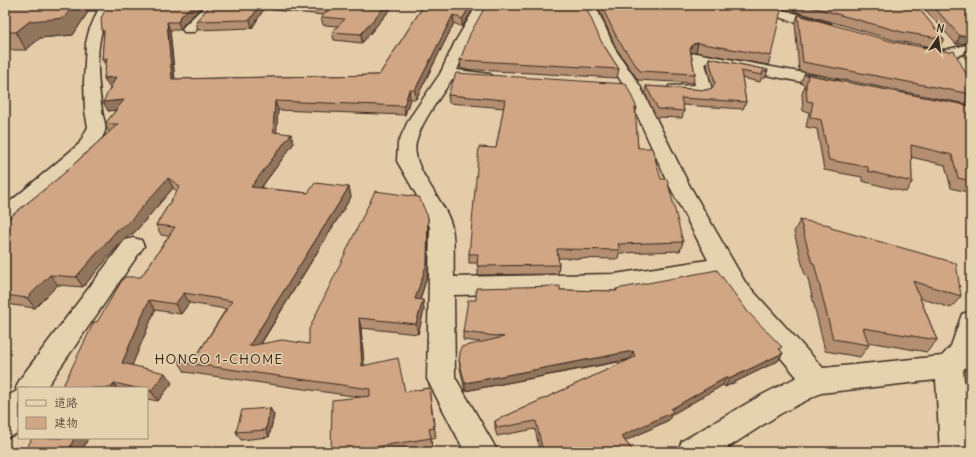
<svg xmlns="http://www.w3.org/2000/svg" width="976" height="457" viewBox="0 0 976 457" font-family="Delius,'Klee One',sans-serif">
<style>
.lines{fill:none;stroke-linecap:round;stroke-linejoin:round}
.minor-casing{stroke:#3b2a1e;stroke-width:3}
.minor{fill:#e5d3b0;fill-rule:evenodd}
.wall{fill:#b48f72;stroke:#3b2a1e}
.shaded-wall{fill:#92745d;stroke:#3b2a1e}
.building{fill:#d1a685;stroke:#3b2a1e}
.labels{text-anchor:middle;dominant-baseline:central;stroke-width:3;stroke-linejoin:round;paint-order:stroke}
.near-neighbourhood-label{font-size:14px;letter-spacing:1px;fill:#3b2a1e;stroke:#e5d3b0}
</style>
<rect width="100%" height="100%" fill="#e4cca9"/>
<filter id="ink" filterUnits="userSpaceOnUse"><feTurbulence type="fractalNoise" baseFrequency=".025" numOctaves="2"/><feDisplacementMap in="SourceGraphic" scale="8" xChannelSelector="R" yChannelSelector="G"/><feConvolveMatrix kernelMatrix="1 2 1 2 8 2 1 2 1" color-interpolation-filters="sRGB"/></filter>
<g filter="url(#ink)">
<g class="lines">
<!-- minor casing -->
<g class="minor-casing">
<g id="minor">
<path d="M 5,5 L 113,6 C 93,35 97,77 102,110 C 102,117 107,123 105,131 C 98,155 34,203 13,222 L 5,224 L 5,206 L 79,144 L 88,127 L 85,111 L 84,81 L 86,43 L 89,31 L 98,10 L 5,10 Z"/>
<polygon points="206,5 219,5 194,32 184,32 182,29 184,26"/>
<path d="M 477,5 L 489,5 L 469,42 L 457,70 L 490,74 L 493,77 L 490,80 L 485,82 L 452,79 C 440,98 422,120 416,142 C 410,170 447,201 452,228 C 455,243 453,261 454,277 L 615,274 L 708,260 L 667,181 L 624,86 L 601,49 L 584,8 L 586,5 L 600,5 L 597,9 L 615,49 L 640,86 L 687,181 L 745,282 L 823,368 L 942,356 L 951,346 L 962,314 L 971,311 L 971,361 L 963,370 L 971,452 L 940,452 L 936,380 L 821,393 L 780,414 L 721,452 L 677,452 L 682,441 L 760,396 L 797,377 L 727,294 L 717,276 L 615,292 L 454,295 L 455,377 L 498,452 L 465,452 L 427,379 L 430,227 L 416,194 L 397,161 L 398,143 L 409,119 L 440,74 L 455,42 Z"/>
<polygon points="748,5 767,5 831,24 833,27 831,30 821,30 750,8"/>
<polygon points="971,44 971,52 945,59 920,54 918,51 920,48 925,47 944,50"/>
<polygon points="696,53 832,78 838,80 840,83 838,86 832,88 705,63 712,90 710,93 704,95 669,92 667,89 669,86 695,85 689,57 691,54"/>
<polygon points="133,238 141,240 144,246 46,388 19,388 19,429 16,434 5,438 5,399 9,395 17,391 16,388 20,379 125,240"/>
</g>
</g>
<!-- minor -->
<use href="#minor" class="minor"/>
</g>
<!-- wall -->
<g class="wall">
<polygon points="5,5 85,5 88,12 73,35 40,38 26,50 5,50"/>
<polygon points="108,5 204,5 183,25 181,30 170,30 175,79 379,75 424,5 476,5 462,27 454,23 416,99 410,99 405,115 278,110 276,132 294,143 261,188 308,193 349,187 351,197 261,344 309,344 428,227 428,273 420,300 424,310 418,334 361,328 364,365 405,392 429,388 436,438 431,438 432,448 406,452 331,452 360,397 185,372 179,362 197,355 226,309 189,303 181,314 155,310 132,365 172,383 158,401 147,399 147,388 62,388 97,322 141,277 169,236 161,235 156,225 177,191 173,188 135,232 124,239 83,287 58,285 35,308 5,304 5,221 61,176 109,132 105,124 116,110 108,111 111,87 109,87 104,78 106,66 102,59 104,35 102,31"/>
<polygon points="211,5 394,5 362,43 334,40 332,32 338,26 323,25 321,17 323,15 264,9 252,28 198,30 196,21"/>
<polygon points="599,5 764,5 771,56 768,65 696,52 691,53 695,74 693,83 638,80 616,48 599,9"/>
<polygon points="773,5 781,5 781,7"/>
<polygon points="793,5 916,5 944,39 939,48 897,41 794,11"/>
<polygon points="921,5 971,5 971,43 956,44"/>
<polygon points="798,15 971,79 971,105 799,71 795,23"/>
<polygon points="601,41 619,69 617,78 461,69 460,60"/>
<polygon points="969,46 971,46 971,67 963,55"/>
<polygon points="709,58 768,70 765,78 761,78 760,82 742,78 746,102 743,109 683,105 684,111 682,118 656,117 645,93 646,86 706,90 712,88 707,65"/>
<polygon points="804,74 971,106 971,193 951,188 945,165 911,157 912,182 906,192 862,181 862,177 824,170 817,129 806,127 809,112 803,111 802,94 805,85 801,83"/>
<polygon points="448,95 637,108 635,115 638,148 661,179 683,242 680,251 619,253 618,259 558,258 559,265 558,274 478,275 478,263 469,263 469,254 496,148 504,108 449,103"/>
<polygon points="800,220 831,228 961,296 951,308 920,298 937,340 927,352 868,342 869,345 860,357 825,351 807,275 805,275 794,232"/>
<polygon points="616,289 748,312 783,353 778,361 725,387 723,385 671,415 669,420 625,441 634,452 540,452 535,429 497,436 495,429 495,421 629,360 465,391 460,368 459,360 480,342 463,340 463,332 476,300 560,290 616,291"/>
<polygon points="270,408 274,415 269,437 241,440 236,432"/>
</g>
<!-- shaded-wall -->
<g class="shaded-wall">
<polygon points="73,5 85,5 88,12 73,35 40,38 26,50 16,32 30,21"/>
<polygon points="193,5 204,5 183,25 181,30 178,22 180,17"/>
<polygon points="260,5 263,5 264,9 252,28 250,20"/>
<polygon points="386,5 394,5 362,43 361,34"/>
<polygon points="471,5 476,5 462,27 462,19"/>
<polygon points="453,15 454,23 416,99 415,90"/>
<polygon points="167,22 170,30 175,88 172,79"/>
<polygon points="971,35 971,43 956,44 960,36"/>
<polygon points="698,43 696,52 691,53 690,49 693,44"/>
<polygon points="107,58 107,68 102,59"/>
<polygon points="116,77 120,86 109,87 104,78"/>
<polygon points="409,90 410,99 405,115 404,106"/>
<polygon points="124,100 128,109 108,111 103,102"/>
<polygon points="275,101 278,110 276,142 273,132"/>
<polygon points="291,134 294,143 254,197 251,187"/>
<polygon points="168,178 173,188 135,232 124,239 83,287 76,277 118,229"/>
<polygon points="349,187 351,197 253,356 249,346"/>
<polygon points="428,217 428,273 417,310 415,299"/>
<polygon points="50,275 58,285 35,308 27,298"/>
<polygon points="184,293 189,303 181,314 175,304"/>
<polygon points="149,300 155,310 129,373 122,363"/>
<polygon points="423,300 424,310 418,334 416,324"/>
<polygon points="359,318 361,328 365,376 362,366"/>
<polygon points="633,351 631,359 465,391 465,383"/>
<polygon points="783,353 778,361 725,387 729,379"/>
<polygon points="165,373 172,383 158,401 151,391"/>
<polygon points="727,377 723,385 671,415 669,420 619,444 621,436 671,409"/>
<polygon points="114,383 117,388 111,388"/>
<polygon points="270,408 274,415 269,437 266,430"/>
<polygon points="74,438 88,438 82,452 68,452"/>
</g>
<!-- building -->
<g class="building">
<polygon points="5,5 73,5 64,18 30,21 16,32 5,32"/>
<polygon points="108,5 193,5 180,17 178,22 167,22 172,79 379,75 424,5 471,5 462,19 453,15 415,90 409,90 404,106 275,101 273,132 291,134 251,187 308,193 315,183 349,187 249,346 282,340 309,344 309,329 375,191 419,197 428,217 427,263 415,299 423,300 416,324 359,318 362,366 398,358 405,392 429,388 434,428 429,429 431,438 343,452 331,452 332,400 370,396 370,389 179,362 179,358 197,355 232,301 184,293 175,304 149,300 122,363 165,373 151,391 147,391 147,388 136,388 114,383 111,388 62,388 94,322 97,322 124,277 141,277 175,227 156,225 180,186 168,178 129,222 118,229 76,277 50,275 27,298 5,295 5,221 61,176 118,124 105,124 124,100 103,102 116,77 104,78 107,58 102,59 104,31 102,31 101,18"/>
<polygon points="211,5 260,5 250,20 196,21"/>
<polygon points="304,5 386,5 361,34 332,32 345,19 321,17 331,8"/>
<polygon points="486,5 585,5 601,41 619,69 460,60 470,34"/>
<polygon points="601,5 764,5 781,10 771,56 698,43 693,44 690,49 695,74 640,71 618,40"/>
<polygon points="804,5 916,5 944,39 902,32"/>
<polygon points="932,5 971,5 971,35 960,36"/>
<polygon points="798,15 894,42 950,52 954,51 969,79 971,79 971,94 803,62"/>
<polygon points="969,46 971,46 971,50"/>
<polygon points="709,58 768,70 767,72 763,71 762,75 741,71 746,102 681,98 684,111 658,109 646,86 706,90 712,88 715,83"/>
<polygon points="456,73 626,84 637,108 635,107 638,148 652,148 661,179 667,179 683,242 618,244 620,250 557,249 559,265 477,266 478,254 469,254 479,147 496,148 505,100 448,95"/>
<polygon points="804,74 971,106 971,181 958,178 952,155 911,145 912,182 868,171 868,167 829,160 821,120 810,117 813,102 807,101 806,85 808,76"/>
<polygon points="800,220 830,225 831,228 956,263 961,296 913,281 937,340 863,328 869,345 833,339 814,263 812,263"/>
<polygon points="717,270 748,312 782,347 779,349 783,353 729,379 727,377 671,409 673,412 621,436 634,452 543,452 536,421 497,428 495,421 635,357 633,351 465,383 459,360 461,347 504,337 463,332 468,300 476,300 476,288 560,286 560,290 617,291 616,289"/>
<polygon points="270,408 266,430 236,432 242,410"/>
<polygon points="32,438 74,438 68,452 25,452"/>
</g>
</g>
<g class="labels">
<!-- near-neighbourhood labels -->
<g class="near-neighbourhood-label">
<text x="219" y="359">HONGO 1-CHOME</text>
</g>
</g>
<!-- margin -->
<rect width="976" height="457" fill="none" stroke="#e5d3b0" stroke-width="20"/>
<rect x="10" y="10" width="956" height="437" fill="none" stroke="#3b2a1e" stroke-width="1.5" filter="url(#ink)"/>
<!-- legend -->
<rect x="18" y="387" width="130" height="52" fill="#e5d3b0" stroke="#a18f76"/>
<rect x="26" y="400" width="20" height="6" fill="#e5d3b0" stroke="#a18f76"/>
<text x="54" y="407" font-size="12" fill="#3b2a1e">道路</text>
<rect x="26" y="417" width="20" height="12" fill="#d1a685" stroke="#a18f76"/>
<text x="54" y="427" font-size="12" fill="#3b2a1e">建物</text>
<!-- north arrow -->
<g transform="translate(938 38) rotate(13)" stroke="#e5d3b0" stroke-width="3" paint-order="stroke">
<path d="M0-3L7 15L0 10L-7 15Z" fill="#3b2a1e"/>
<text y="-6" font-size="11" font-weight="bold" text-anchor="middle" fill="#3b2a1e">N</text>
</g>
</svg>
